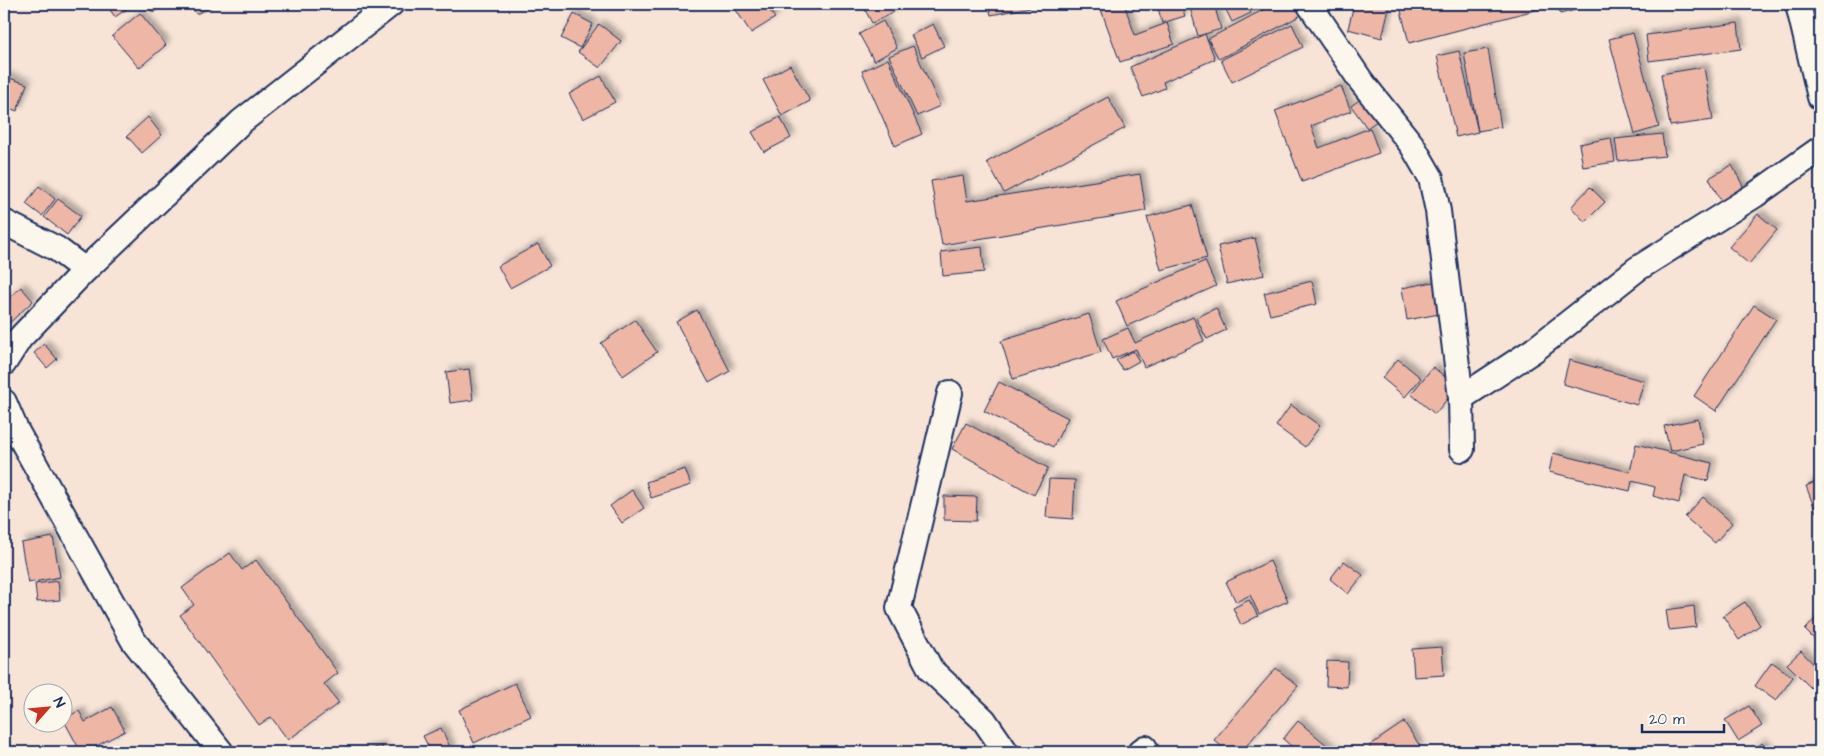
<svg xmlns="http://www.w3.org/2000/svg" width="1824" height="756" viewBox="0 0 1824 756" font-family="'Architects Daughter',sans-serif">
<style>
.building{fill:#eeb6a5;stroke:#1b2f5e;filter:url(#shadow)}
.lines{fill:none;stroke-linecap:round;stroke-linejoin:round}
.minor-casing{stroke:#1b2f5e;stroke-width:28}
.minor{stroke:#fbf7ec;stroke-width:24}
</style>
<defs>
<filter id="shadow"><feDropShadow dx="4.5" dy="-4.5" stdDeviation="2.5" flood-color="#0004"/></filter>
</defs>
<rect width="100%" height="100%" fill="#f7e4d7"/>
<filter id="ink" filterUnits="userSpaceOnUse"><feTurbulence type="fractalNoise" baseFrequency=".02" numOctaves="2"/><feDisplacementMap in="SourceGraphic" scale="10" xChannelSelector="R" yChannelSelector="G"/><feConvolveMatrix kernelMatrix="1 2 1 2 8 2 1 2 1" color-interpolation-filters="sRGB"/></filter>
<g filter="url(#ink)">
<!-- building -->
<g class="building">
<polygon points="106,4 134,4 115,17"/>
<polygon points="146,4 164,4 153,13"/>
<polygon points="191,4 213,4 214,6 196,14"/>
<polygon points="732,4 765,4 775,18 751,33"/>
<polygon points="862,4 890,4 894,12 872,23"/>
<polygon points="988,4 1045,4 991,15"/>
<polygon points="1099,4 1124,4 1135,35 1167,23 1174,44 1120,62"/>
<polygon points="1157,4 1181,4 1185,16 1162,23"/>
<polygon points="1189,4 1214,4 1221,29 1198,36"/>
<polygon points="1234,4 1247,4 1251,13 1232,22 1225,8"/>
<polygon points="1274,4 1305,4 1309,11 1219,59 1208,39"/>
<polygon points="1354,4 1390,4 1382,38 1348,29"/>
<polygon points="1412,4 1446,4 1447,6 1456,4 1598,4 1560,14 1558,4 1409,43 1400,7"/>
<polygon points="140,13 166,45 139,68 112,36"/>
<polygon points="574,14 593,24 580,48 561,38"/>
<polygon points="883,21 897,48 874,61 859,34"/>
<polygon points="1738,23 1741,49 1649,61 1646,35"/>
<polygon points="599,24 621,41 600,68 578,52"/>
<polygon points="933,24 944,46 922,57 911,35"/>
<polygon points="1292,24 1303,47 1232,82 1221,60"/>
<polygon points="1633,33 1659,127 1635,134 1609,39"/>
<polygon points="1205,34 1215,59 1163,82 1165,88 1143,97 1130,67"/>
<polygon points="913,46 940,106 917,116 889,56"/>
<polygon points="1488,49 1501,127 1478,131 1464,53"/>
<polygon points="1459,51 1478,132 1456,137 1437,56"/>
<polygon points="888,59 922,134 895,146 862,71"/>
<polygon points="790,65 810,101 782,116 763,80"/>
<polygon points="1704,67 1713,120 1670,126 1661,74"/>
<polygon points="601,76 615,102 583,119 569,94"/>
<polygon points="6,77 27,84 17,111 4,106 4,83"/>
<polygon points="1341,86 1351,111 1311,126 1319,148 1370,128 1379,153 1302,182 1275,111"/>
<polygon points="1369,93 1387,114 1367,128 1351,106"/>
<polygon points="1108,97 1125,128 1004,193 987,162"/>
<polygon points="148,117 162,135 142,153 127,136"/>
<polygon points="780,117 791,138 764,152 752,132"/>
<polygon points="1662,134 1665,156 1618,161 1615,139"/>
<polygon points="1611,138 1615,162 1583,167 1579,144"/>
<polygon points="1732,165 1746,192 1723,205 1709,178"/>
<polygon points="1140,174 1146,211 942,245 931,181 963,176 967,201"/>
<polygon points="39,186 55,199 42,216 26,204"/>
<polygon points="1590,187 1605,202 1585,222 1571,207"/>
<polygon points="58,199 81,216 67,235 44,217"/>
<polygon points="1192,205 1207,258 1161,270 1147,217"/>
<polygon points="1758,214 1777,230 1749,264 1729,247"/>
<polygon points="1255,238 1264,275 1227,284 1218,246"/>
<polygon points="538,244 550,266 510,288 498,266"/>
<polygon points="982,247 984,272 943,276 941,252"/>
<polygon points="1205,261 1216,286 1127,326 1116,301"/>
<polygon points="1444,280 1450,312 1407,320 1402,288"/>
<polygon points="1312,281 1317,304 1270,315 1264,293"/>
<polygon points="21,287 33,301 4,328 4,303"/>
<polygon points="1754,305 1776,319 1716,411 1694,396"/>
<polygon points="1216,308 1226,330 1207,339 1196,318"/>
<polygon points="697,310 730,371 709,383 676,322"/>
<polygon points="1089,314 1101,352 1013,379 1001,341"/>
<polygon points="1193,317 1204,341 1144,367 1136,349 1112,359 1103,339 1128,328 1135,343"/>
<polygon points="635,320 657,352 623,376 601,343"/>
<polygon points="44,344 57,359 47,368 34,353"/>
<polygon points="1133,351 1139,361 1123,370 1116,360"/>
<polygon points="1398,359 1421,378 1405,397 1382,378"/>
<polygon points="1569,360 1644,381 1637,405 1563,384"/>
<polygon points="1433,367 1457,387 1435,414 1411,394"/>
<polygon points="469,369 473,400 450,403 446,372"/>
<polygon points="999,382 1068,418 1053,447 984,411"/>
<polygon points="1291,405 1320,426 1305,447 1276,426"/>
<polygon points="1698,419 1703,444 1670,451 1664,426"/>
<polygon points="966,423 1048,468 1034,495 952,449"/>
<polygon points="1636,444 1712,463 1708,481 1685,475 1679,503 1653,496 1655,487 1632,481 1630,491 1549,472 1553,453 1630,472"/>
<polygon points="685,469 691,485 651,498 646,482"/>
<polygon points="1049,479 1075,480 1073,519 1046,517"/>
<polygon points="1820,480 1820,510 1816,512 1806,486"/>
<polygon points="632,490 644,508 622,523 610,506"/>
<polygon points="944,496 977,497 976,521 944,520"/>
<polygon points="1703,497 1732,523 1715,543 1685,517"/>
<polygon points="53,537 60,577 28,583 21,543"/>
<polygon points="230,553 242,570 256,560 338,673 324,684 339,703 288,740 271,717 259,725 180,615 194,605 182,588"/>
<polygon points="1270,561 1288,601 1259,614 1250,595 1236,602 1226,582"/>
<polygon points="1344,561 1363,575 1348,594 1330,579"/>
<polygon points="58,581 60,600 37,602 35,584"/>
<polygon points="1249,600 1258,616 1241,625 1233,608"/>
<polygon points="1745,602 1760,625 1739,640 1723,616"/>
<polygon points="1694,606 1696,627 1669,630 1666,610"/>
<polygon points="1820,614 1820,645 1805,630"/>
<polygon points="1442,647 1444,675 1414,677 1412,649"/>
<polygon points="1801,651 1820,671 1820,681 1812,689 1787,664"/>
<polygon points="1327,661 1348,662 1347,687 1326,686"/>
<polygon points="1772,662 1793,677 1776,701 1755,686"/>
<polygon points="1276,668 1298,686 1241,752 1228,752 1214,740"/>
<polygon points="515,683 531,716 474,743 459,710"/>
<polygon points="1749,706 1762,726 1738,741 1725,720"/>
<polygon points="112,707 125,731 85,752 81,752 63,719 79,711 85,722"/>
<polygon points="1298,721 1335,752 1298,752 1283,739"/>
<polygon points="1404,722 1420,746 1411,752 1373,752 1369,746"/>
<polygon points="441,728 452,751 431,752 423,736"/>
<polygon points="1762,743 1770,752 1751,752"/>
<polygon points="382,746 384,752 359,752"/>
</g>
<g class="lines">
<!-- minor casing -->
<g class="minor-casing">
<g id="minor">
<polyline points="1309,4 1361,81 1412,145 1431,178 1438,211 1461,398 1462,449"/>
<polyline points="1798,4 1820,97"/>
<polyline points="4,222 57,249 85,270 242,121 391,4"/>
<polyline points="4,363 20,338 85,270"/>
<polyline points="950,393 899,608 931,670 984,720 1006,752"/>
<polyline points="1461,398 1534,350 1637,269 1755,195 1820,149"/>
<polyline points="4,402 16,430 133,640 221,752"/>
<polyline points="1140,752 1145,748"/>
</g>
</g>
<!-- minor -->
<use href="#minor" class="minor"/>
</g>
</g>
<!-- margin -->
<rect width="1824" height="756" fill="none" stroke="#fbf7ec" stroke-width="20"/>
<rect x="10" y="10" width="1804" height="736" fill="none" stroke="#1b2f5e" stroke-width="2" filter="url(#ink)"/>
<!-- north arrow -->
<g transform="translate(48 708) rotate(63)"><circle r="24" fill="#fbf7ec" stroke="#a1a7b3"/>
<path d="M0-4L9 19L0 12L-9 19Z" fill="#c8321e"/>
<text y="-8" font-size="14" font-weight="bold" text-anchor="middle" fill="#1b2f5e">N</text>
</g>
<!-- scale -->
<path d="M1642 724v8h82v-8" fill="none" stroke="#1b2f5e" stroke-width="2.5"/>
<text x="1649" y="724" font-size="15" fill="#1b2f5e" stroke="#fbf7ec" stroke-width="4" paint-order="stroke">20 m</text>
</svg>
